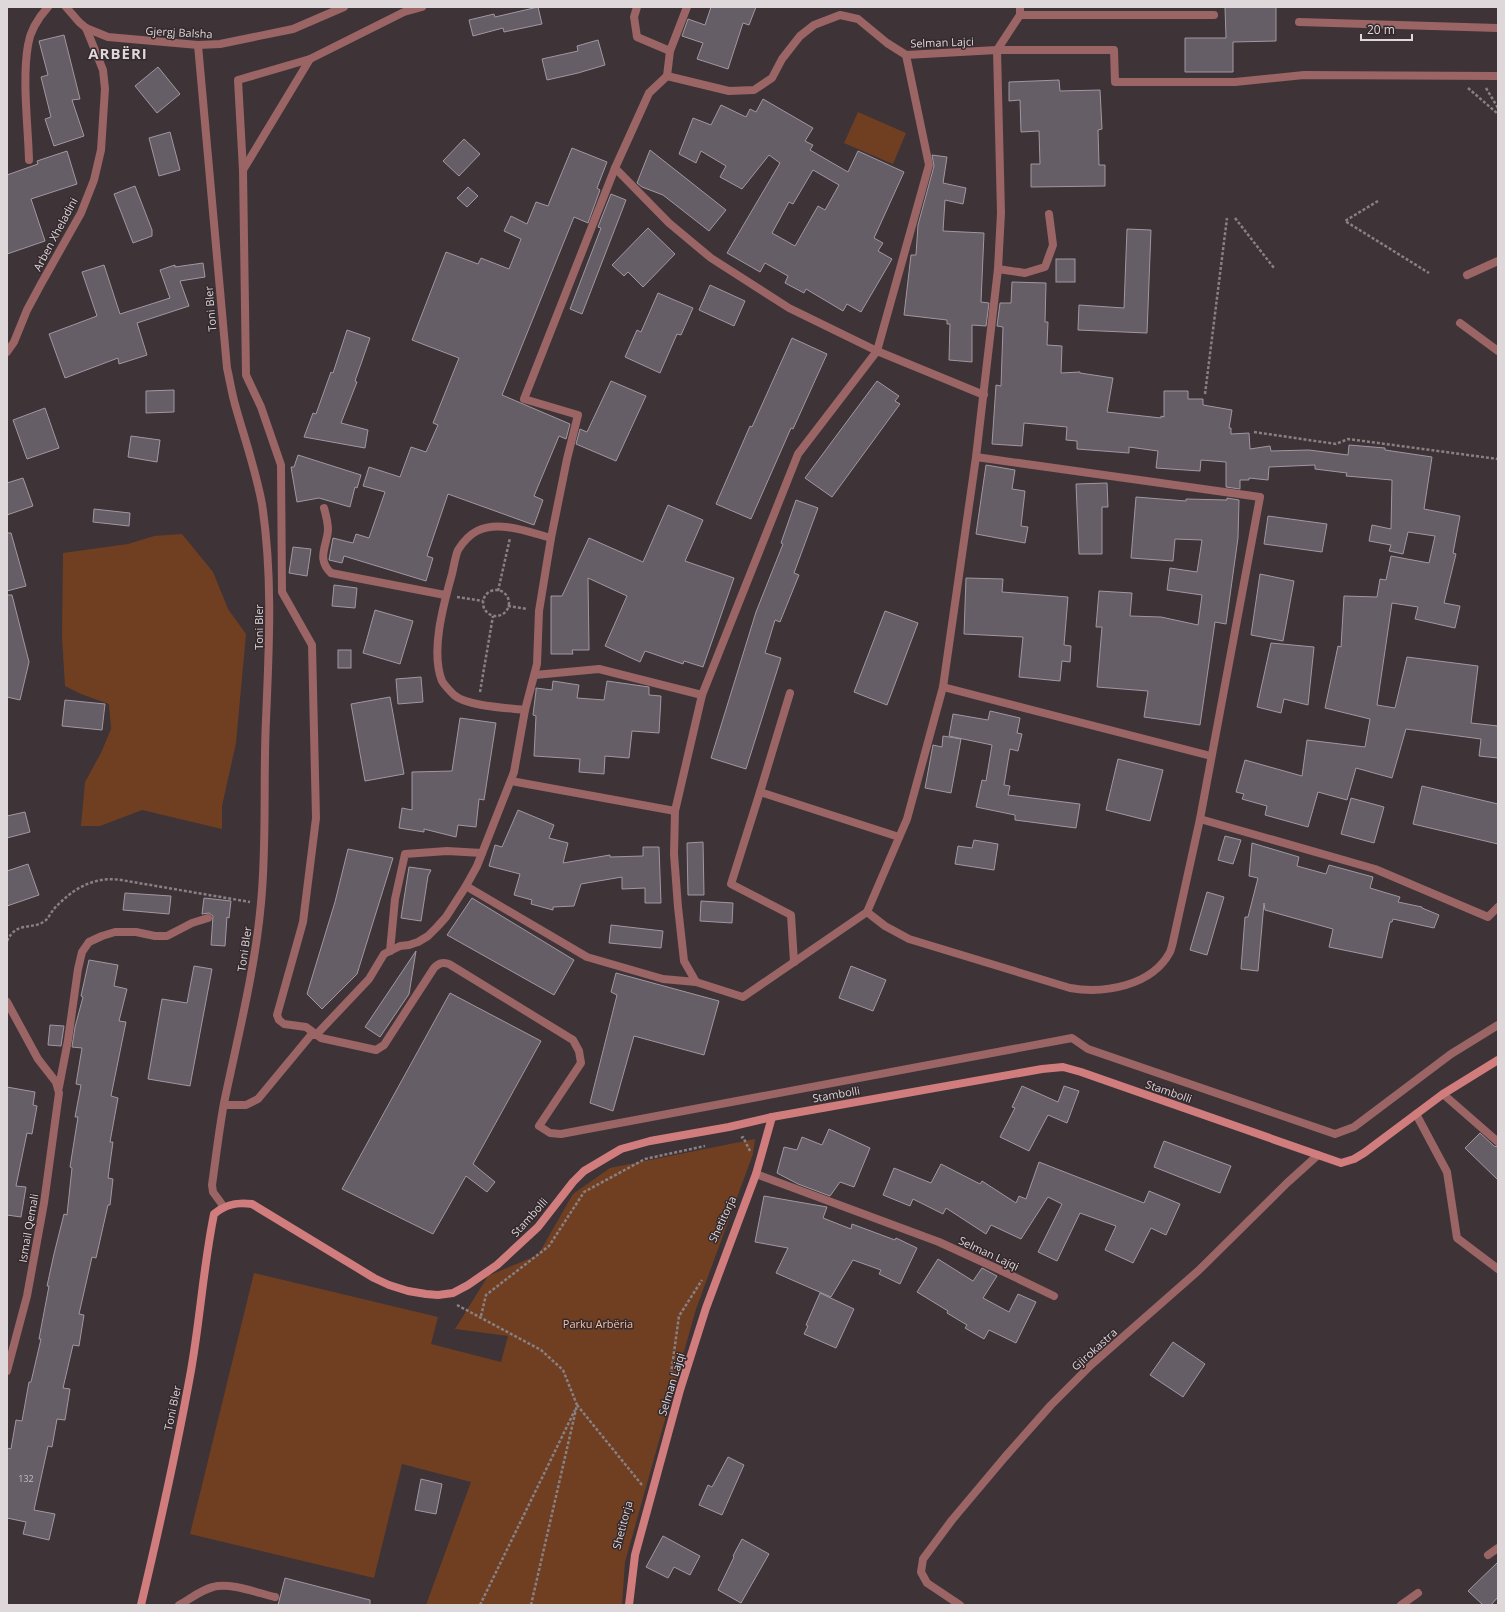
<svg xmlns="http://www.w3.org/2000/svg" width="1505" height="1612" viewBox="0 0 1505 1612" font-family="'Open Sans',sans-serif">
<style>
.green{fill:#703f22}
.building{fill:#665e67;stroke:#a097a1;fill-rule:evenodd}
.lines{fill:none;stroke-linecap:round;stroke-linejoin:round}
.path{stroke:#898083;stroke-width:2.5;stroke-dasharray:3 2;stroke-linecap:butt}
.lane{stroke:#9a6564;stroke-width:8}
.street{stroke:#9a6564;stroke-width:8}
.secondary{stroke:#d17d7d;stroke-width:8}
.labels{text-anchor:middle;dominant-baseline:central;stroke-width:3;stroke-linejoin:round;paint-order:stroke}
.number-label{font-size:9px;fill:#c1babd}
.street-label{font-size:11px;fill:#dfd8da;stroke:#34292d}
.park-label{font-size:11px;fill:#f6c0a3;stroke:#34292d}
.district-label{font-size:15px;font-weight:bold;letter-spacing:1px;fill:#dfd8da;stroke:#34292d}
</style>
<rect width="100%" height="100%" fill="#3e3337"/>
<!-- green -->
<g class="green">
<polygon points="858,112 906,133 893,164 844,143"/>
<polygon points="182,534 213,572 228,609 246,634 236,743 222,806 222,829 142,810 100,826 81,826 85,782 101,753 111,729 109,704 81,694 65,686 62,637 63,553 128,544 154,536"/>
<polygon points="755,1139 753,1154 696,1309 625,1562 622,1605 426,1605 471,1482 402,1464 374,1578 190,1534 254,1273 438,1317 431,1344 501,1362 508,1336 455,1329 488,1276 538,1255 573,1194 610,1168"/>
</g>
<!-- building -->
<g class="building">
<polygon points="538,7 542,24 504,32 503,28 473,36 469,20 494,14 495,17"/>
<polygon points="711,7 756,7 749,25 743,23 728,69 697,59 703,43 682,36 688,19 705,25"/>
<polygon points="1225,7 1276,7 1276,41 1233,42 1233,72 1185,72 1185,38 1226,38"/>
<polygon points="64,35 80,99 72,100 84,136 54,146 45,119 51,117 41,77 48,75 39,41"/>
<polygon points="598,40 605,65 578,73 547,80 542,59 578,51 577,46"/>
<polygon points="158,67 180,94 157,113 135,86"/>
<polygon points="1059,80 1060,91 1100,90 1102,129 1098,130 1099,165 1105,165 1105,186 1031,187 1031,164 1040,164 1039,131 1021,132 1020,100 1009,101 1009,82"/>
<path d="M 763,99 L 813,128 L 805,141 L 813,145 L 810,150 L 848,172 L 858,151 L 904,172 L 874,238 L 883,243 L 878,251 L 892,259 L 861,312 L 847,304 L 843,311 L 806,289 L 804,293 L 785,283 L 788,276 L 765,263 L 760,272 L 727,253 L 780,163 L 769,155 L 742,189 L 720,177 L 726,166 L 701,151 L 696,163 L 679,154 L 693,118 L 711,125 L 721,105 L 746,117 L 750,109 L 756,112 ZM 813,170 L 839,185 L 825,210 L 818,206 L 795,246 L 772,233 L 789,202 L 793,204 Z"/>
<polygon points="170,132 180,170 159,176 149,138"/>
<polygon points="464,139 480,154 459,176 443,161"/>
<polygon points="572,148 607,162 597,188 600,190 588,223 574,217 502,395 570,424 566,439 559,436 534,496 543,500 534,525 448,494 427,556 433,558 426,581 344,556 342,563 329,560 333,538 353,543 356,534 369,538 385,492 363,486 369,467 400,477 411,447 426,452 438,425 433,423 459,358 412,340 446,252 478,264 481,258 509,269 521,239 504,231 511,216 527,224 536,202 548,206"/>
<polygon points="650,150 726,210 709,231 663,195 642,187 637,183"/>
<polygon points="67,151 77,184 31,199 45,241 7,254 7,175 38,164 37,161"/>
<polygon points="932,155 947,157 943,183 966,188 963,204 945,200 943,231 984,233 981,302 989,303 986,326 972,325 972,362 949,360 950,324 947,324 947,320 904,315 911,255 916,255 918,225 934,166"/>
<polygon points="135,186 152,230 152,236 133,243 114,194"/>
<polygon points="468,187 478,196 467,207 457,198"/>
<polygon points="611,194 626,200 582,314 570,309 601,228 598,227"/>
<polygon points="648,228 675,254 643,287 628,272 624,276 612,265"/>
<polygon points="1127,229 1151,230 1147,333 1078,330 1079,305 1124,308"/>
<rect x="1056" y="259" width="19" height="23"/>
<polygon points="203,263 205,277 180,281 189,306 137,323 147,355 119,364 118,358 65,378 49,334 97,316 82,272 104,265 120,314 170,298 160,270 175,265 175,267"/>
<polygon points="1012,282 1046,283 1045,322 1048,322 1047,345 1062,346 1061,373 1080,372 1080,373 1113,378 1107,412 1161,418 1161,416 1164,417 1164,391 1188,391 1188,399 1203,399 1203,405 1232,410 1229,428 1231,428 1231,434 1249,433 1250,449 1270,446 1271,451 1309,450 1348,455 1349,445 1385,448 1385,450 1432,457 1424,509 1460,516 1453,553 1456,554 1444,603 1460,606 1455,628 1415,619 1418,607 1392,603 1377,705 1395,708 1407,657 1478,666 1471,723 1498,726 1498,758 1479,756 1481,739 1406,729 1392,778 1356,768 1347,800 1318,792 1308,827 1265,815 1267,806 1242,799 1244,794 1236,792 1245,760 1302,776 1307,740 1365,747 1370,719 1325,708 1338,646 1341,647 1344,596 1377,597 1380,579 1386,580 1391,556 1429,563 1435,536 1408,532 1403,554 1389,551 1391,545 1369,541 1372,525 1391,529 1392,480 1346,476 1347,473 1315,469 1315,465 1269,467 1268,480 1249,478 1249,480 1240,480 1240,489 1226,487 1226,462 1201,460 1200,471 1156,468 1158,451 1129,447 1129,453 1077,449 1077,441 1066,440 1067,427 1024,423 1022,446 992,444 996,385 1001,386 1003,327 997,326 1000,303 1011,303"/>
<polygon points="710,285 745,301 734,326 699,310"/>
<polygon points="658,293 693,308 681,335 677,334 660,373 625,357 637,330 641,332"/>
<polygon points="347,330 370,338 355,381 357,382 341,423 368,430 365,448 304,437 313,413 316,414 331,372 333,373"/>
<polygon points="792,338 827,354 793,429 791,428 751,519 716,504 750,426 752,427"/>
<polygon points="611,381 646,396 616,461 576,444 580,429 587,432"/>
<polygon points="877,381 899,396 895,401 900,404 832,497 805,478"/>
<polygon points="174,390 174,412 146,413 146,391"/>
<polygon points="45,408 59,448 27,459 13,420"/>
<polygon points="131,436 160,440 157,462 128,457"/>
<polygon points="298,455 361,475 357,488 355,487 350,507 319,498 297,502 291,467 294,467"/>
<polygon points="986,465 1015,470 1012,489 1025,491 1021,526 1028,527 1025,543 976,534"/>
<polygon points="23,478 33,506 7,515 7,483"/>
<polygon points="1107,483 1108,507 1102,507 1102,554 1079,554 1076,484"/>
<polygon points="1136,497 1186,501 1186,499 1227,500 1227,498 1239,500 1238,538 1226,624 1215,622 1200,725 1144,717 1148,691 1097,687 1102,627 1096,627 1099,591 1132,593 1130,616 1161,617 1198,625 1202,595 1167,590 1170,568 1197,572 1202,540 1175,539 1173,561 1131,558"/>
<polygon points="796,500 818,508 794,573 799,575 780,622 775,620 765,653 781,658 746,769 711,758 756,612 783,544 781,543"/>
<polygon points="668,505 703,520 685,561 734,578 703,667 684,661 683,664 645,651 640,662 605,646 627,596 588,578 589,650 572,650 573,654 551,654 551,596 562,596 589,538 643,562"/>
<polygon points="94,509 130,513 129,526 93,522"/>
<polygon points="1268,516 1327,524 1322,552 1264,544"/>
<polygon points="7,533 11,533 26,586 7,591"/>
<polygon points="293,547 311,549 307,576 289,573"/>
<polygon points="1260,574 1294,581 1283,641 1251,635"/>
<polygon points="966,578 1003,579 1002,592 1068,597 1064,645 1071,646 1070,662 1062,661 1060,681 1019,677 1023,637 964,634"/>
<polygon points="334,585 357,588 355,608 332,606"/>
<polygon points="7,595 12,595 29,662 20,700 7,697"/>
<polygon points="375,610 413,621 400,664 363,653"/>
<polygon points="885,611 918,623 887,705 854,692"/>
<polygon points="1271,643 1314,647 1308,705 1284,699 1281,713 1257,707"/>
<rect x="338" y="650" width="13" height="18"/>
<polygon points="421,677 423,702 398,704 396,679"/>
<polygon points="553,681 579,685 577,698 604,700 607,681 649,687 649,695 661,696 659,733 632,731 629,758 605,756 604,774 579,772 580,759 534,756 536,716 533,715 536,691 536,688 552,690"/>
<polygon points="390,697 404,774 365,781 351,704"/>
<polygon points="65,700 105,704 102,730 62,726"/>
<polygon points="990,711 1020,718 1017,733 1022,734 1018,751 1010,749 1004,785 1010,786 1008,795 1080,804 1076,828 1015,820 1015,815 976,807 982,780 986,781 992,745 949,736 953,714 988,720"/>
<polygon points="460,718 496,723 484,800 479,799 476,827 458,825 456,837 424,829 424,832 399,828 402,808 412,810 412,772 452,771"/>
<polygon points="943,736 961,739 951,793 925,788 933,745 942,747"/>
<polygon points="1118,759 1163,770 1150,821 1106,810"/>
<polygon points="1422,786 1498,804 1498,844 1413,824"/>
<polygon points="1351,798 1384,807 1374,843 1341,834"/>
<polygon points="518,810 554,825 549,838 568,843 563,863 610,855 610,857 643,856 643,847 659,847 661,903 645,903 645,888 622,889 622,877 581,884 574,906 553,907 553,910 531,904 532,900 514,895 520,874 489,866 495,845 502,847"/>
<polygon points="25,812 30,832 7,838 7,816"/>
<polygon points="1225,836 1241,840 1233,864 1218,860"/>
<polygon points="974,840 998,844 994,870 955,864 958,846 972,848"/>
<polygon points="703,842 704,895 688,895 687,843"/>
<polygon points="1252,843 1299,857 1297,866 1326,874 1329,865 1373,877 1370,888 1400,897 1398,902 1422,907 1422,908 1439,915 1434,928 1393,919 1392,922 1390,922 1382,958 1329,947 1333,929 1265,910 1264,903 1258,971 1241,969 1245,917 1248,917 1258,878 1249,876"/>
<polygon points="348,849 393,858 357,974 322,1009 307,994 335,902"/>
<polygon points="28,864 39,895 7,906 7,871"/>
<polygon points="409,867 431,870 428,876 421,921 401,918"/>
<polygon points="1207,892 1224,897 1207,955 1190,950"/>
<polygon points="125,893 171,896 169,914 123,910"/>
<polygon points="204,898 231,901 229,918 227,917 225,946 211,945 213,916 209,913 202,914"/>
<polygon points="472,898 574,960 554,995 447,935"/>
<polygon points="701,901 733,903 732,923 700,921"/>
<polygon points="611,925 663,931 661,948 609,943"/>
<polygon points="416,951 409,994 380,1037 365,1027"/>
<polygon points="89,960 118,965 114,986 127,989 119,1021 126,1022 111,1096 118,1098 110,1142 113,1142 108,1178 113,1179 110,1205 108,1205 96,1258 92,1257 79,1314 84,1315 79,1346 73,1345 63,1388 70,1389 65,1420 57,1419 52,1447 48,1446 34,1510 55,1514 49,1540 23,1534 26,1522 7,1518 7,1448 11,1449 16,1420 22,1421 29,1382 31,1382 41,1339 39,1339 49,1286 47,1286 54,1254 64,1214 67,1215 72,1168 70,1167 78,1117 75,1117 81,1085 76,1084 82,1048 72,1047 75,1027 83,997 81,996"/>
<polygon points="194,966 212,969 190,1086 148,1079 162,999 187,1003"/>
<polygon points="851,966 886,980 873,1011 839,998"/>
<polygon points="616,973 719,1001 704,1055 634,1036 613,1111 590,1103 617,995 611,992"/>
<polygon points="450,993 541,1041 473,1164 495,1182 487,1192 466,1176 433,1234 342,1189"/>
<polygon points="50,1025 64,1026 61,1046 48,1045"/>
<polygon points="1022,1086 1058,1102 1064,1086 1079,1091 1067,1123 1048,1115 1029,1151 1000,1137 1015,1108 1012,1107"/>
<polygon points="7,1087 35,1092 33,1105 37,1106 32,1134 27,1133 16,1186 26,1187 21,1217 7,1215"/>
<polygon points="829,1129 870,1148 854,1187 840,1182 830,1196 798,1184 777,1173 784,1147 797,1150 802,1137 822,1145"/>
<polygon points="1480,1133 1494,1146 1498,1147 1498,1180 1465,1148"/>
<polygon points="1164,1141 1231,1166 1220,1193 1154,1167"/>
<polygon points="1039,1162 1144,1203 1149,1191 1180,1204 1166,1235 1151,1228 1133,1263 1105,1250 1116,1226 1080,1213 1057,1261 1038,1252 1062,1204 1048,1197 1021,1239 991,1225 986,1234 946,1208 943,1214 913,1199 910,1206 883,1195 894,1168 931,1183 941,1164 980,1184 982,1181 1016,1203 1019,1196 1026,1199"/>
<polygon points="764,1196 827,1207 823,1218 851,1229 852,1224 895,1240 896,1238 917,1248 900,1284 879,1274 881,1270 853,1260 831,1297 776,1273 788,1248 755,1242"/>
<polygon points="938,1259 973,1281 982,1268 997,1276 983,1298 1009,1312 1018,1294 1036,1302 1016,1343 989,1330 984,1339 965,1328 967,1325 947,1313 948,1311 917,1292"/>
<polygon points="820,1293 854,1309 836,1348 804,1334 808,1326 806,1325"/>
<polygon points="1173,1342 1205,1364 1183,1397 1150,1375"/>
<polygon points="728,1457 744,1465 722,1515 699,1505 708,1485 712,1487"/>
<polygon points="421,1479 442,1484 436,1514 415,1510"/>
<polygon points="663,1536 700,1556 690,1575 674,1567 668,1578 646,1567"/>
<polygon points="742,1539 769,1554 741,1603 718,1590 734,1557 733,1556"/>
<polygon points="1498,1562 1498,1597 1491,1605 1483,1605 1468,1591"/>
<polygon points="285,1578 370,1600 370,1605 278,1605"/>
</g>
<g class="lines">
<!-- path -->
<g class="path">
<polyline points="1468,88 1498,114"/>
<polyline points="1486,88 1498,108"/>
<polyline points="1378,201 1345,221 1429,273"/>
<polyline points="1235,218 1274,268"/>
<polyline points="1205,394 1227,218"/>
<polyline points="1254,432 1336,444 1348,439 1498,459"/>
<circle cx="496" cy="603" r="13"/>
<polyline points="498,591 510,538"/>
<polyline points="457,597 483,601"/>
<polyline points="508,606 527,609"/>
<polyline points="480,692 493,616"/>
<path d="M 7,941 C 17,920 33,931 46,920 C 49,917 51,913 53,910 C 72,889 93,876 121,880 L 250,902"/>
<polyline points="741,1138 743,1137 750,1151"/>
<polyline points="457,1305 541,1350 563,1370 577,1405 531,1605"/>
<polyline points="481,1316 486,1295 549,1246 584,1192 645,1159 705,1146"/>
<polyline points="671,1374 679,1316 702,1280"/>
<polyline points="577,1405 642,1485"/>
<polyline points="480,1605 575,1410"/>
</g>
<!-- lane -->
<g class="lane">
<path d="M 422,7 L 404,12 L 310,59 L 243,170 L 246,375 L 261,407 L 281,465 L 282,592 L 312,645 L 316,818 L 303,922 L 277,1015 L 279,1020 L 284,1024 L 306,1027 L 321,1038 L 376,1050 L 384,1045 L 434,968 C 439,963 442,962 449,964 L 573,1040 L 579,1051 L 581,1063 L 539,1126 L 550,1133 L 561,1134 L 1072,1038 L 1088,1049 L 1335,1134 L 1354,1127 L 1451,1054 L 1498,1025"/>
<polyline points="637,7 634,17 637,37 670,51"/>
<polyline points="1020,15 1214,15"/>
<polyline points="1299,22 1498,28"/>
<polyline points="667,76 729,91 754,90 772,78 782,59 800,36 814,25 840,15 858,19 887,43 906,55 997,50 1020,15 1020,7"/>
<polyline points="615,168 669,223 711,258 789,308 877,351 984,395"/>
<polyline points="243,170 238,80 310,59"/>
<polyline points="998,269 1025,273 1045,267 1053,245 1049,214"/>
<polyline points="1467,275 1498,261"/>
<polyline points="1460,323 1498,351"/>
<path d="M 324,508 C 326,515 328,522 328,530 C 327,546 316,559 331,573 L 445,595"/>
<polyline points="535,675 599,669 702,695 798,454 877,351 929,165 906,55"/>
<polyline points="943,687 1211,756"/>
<polyline points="790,693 760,792 899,837"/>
<polyline points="702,695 675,811 674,854 678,907 684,961 696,982 743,997 867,912 907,819 943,687 976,457 998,269 1001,213 997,50 1114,50 1115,82 1235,82 1304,75 1498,76"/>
<path d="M 525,710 C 508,708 466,706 454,695 C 450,691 445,686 442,681 C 430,651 444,603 452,574 C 454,566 455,557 458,550 C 463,542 469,535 477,531 C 499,520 529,532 551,538"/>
<polyline points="511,781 675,811"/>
<polyline points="760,792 731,884 791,915 794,962"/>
<polyline points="1200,819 1375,869 1488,917 1498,907"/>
<polyline points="466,886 587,957 663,979 696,982"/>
<path d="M 867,912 L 885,926 L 909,939 L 1070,988 C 1104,994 1152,986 1170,952 C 1172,947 1173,942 1174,937 L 1200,819 L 1260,497 L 976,457"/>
<polyline points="390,951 395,899 405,854 447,851 482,853"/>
<polyline points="59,1087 68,1040 78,969 82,952 89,942 102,936 115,932 136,932 155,936 167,936 192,923 208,918"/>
<polyline points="1443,1094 1498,1142"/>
<polyline points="224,1105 246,1105 258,1099 311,1035 316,1035 369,979 384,954 400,946 409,945 418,942 428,936 437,927 446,917 466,886 477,866 514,772 525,710 537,664 539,611 551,538 567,459 578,415 524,399 615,168 649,93 667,76 670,51 687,7"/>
<polyline points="1416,1114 1447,1172 1457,1238 1498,1269"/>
<polyline points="1488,1555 1498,1548"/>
<path d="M 179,1605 C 190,1599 201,1590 213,1587 C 229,1582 258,1593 275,1597"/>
</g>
<!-- street -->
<g class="street">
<polyline points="66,7 79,22 86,28 108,37 198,45 220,44 293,29 344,7"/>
<path d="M 198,45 L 227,368 C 230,381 232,395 236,408 C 245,440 256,471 262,504 C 273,576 269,648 266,720 C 263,781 267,842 261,903 C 255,970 238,1036 224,1103 C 219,1130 216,1157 212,1185 L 213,1192 L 224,1207"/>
<path d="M 29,160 C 28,124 22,80 28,45 C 30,31 39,17 48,7"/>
<polyline points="7,352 14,342 27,310 41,284 81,213 94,180 101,150 105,89 103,70 86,28"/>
<polyline points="7,1002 38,1059 56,1082 59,1093 44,1203 27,1296 7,1371"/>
<polyline points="756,1174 939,1242 1000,1270 1054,1296"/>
<polyline points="960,1605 927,1583 921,1572 923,1559 952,1520 1005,1457 1051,1405 1091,1365 1198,1271 1287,1183 1318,1155"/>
<polyline points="1401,1605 1418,1593"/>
</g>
<!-- secondary -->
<g class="secondary">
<path d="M 141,1605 C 159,1529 176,1453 190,1376 C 200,1322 203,1268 214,1214 C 225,1204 237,1202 252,1204 L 374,1278 L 389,1285 L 408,1291 L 426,1294 L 438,1295 L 453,1293 L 468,1285 L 497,1265 L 538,1227 L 573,1182 L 584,1171 L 621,1149 L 650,1141 L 729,1127 L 772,1117 L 1042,1069 L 1063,1067 L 1081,1072 L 1341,1163 L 1354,1159 L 1364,1153 L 1443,1094 L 1498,1060"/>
<polyline points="629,1605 635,1555 680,1390 706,1308 756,1174 772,1117"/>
</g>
</g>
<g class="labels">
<!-- number labels -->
<g class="number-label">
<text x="26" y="1478">132</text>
</g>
<!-- street labels -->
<g class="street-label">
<text transform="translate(179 32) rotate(3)">Gjergj Balsha</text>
<text transform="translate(942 42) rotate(-2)">Selman Lajci</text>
<text transform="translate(55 234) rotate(-62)">Arben Xheladini</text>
<text transform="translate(210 309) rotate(-95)">Toni Bler</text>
<text transform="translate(258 627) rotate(-90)">Toni Bler</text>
<text transform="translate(244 949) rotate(-82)">Toni Bler</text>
<text transform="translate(1169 1091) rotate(19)">Stambolli</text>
<text transform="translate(836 1094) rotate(-10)">Stambolli</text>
<text transform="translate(529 1217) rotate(-48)">Stambolli</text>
<text transform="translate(722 1219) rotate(-65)">Shetitorja</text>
<text transform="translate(28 1228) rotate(-80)">Ismail Qemali</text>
<text transform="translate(989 1253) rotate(25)">Selman Lajqi</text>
<text transform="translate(1094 1349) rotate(-42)">Gjirokastra</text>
<text transform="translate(671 1384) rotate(-73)">Selman Lajqi</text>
<text transform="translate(172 1408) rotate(-78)">Toni Bler</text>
<text transform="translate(622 1525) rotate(-75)">Shetitorja</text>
</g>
<!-- park labels -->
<g class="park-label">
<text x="598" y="1323">Parku Arbëria</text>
</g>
<!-- district labels -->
<g class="district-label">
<text x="118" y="53">ARBËRI</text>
</g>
</g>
<!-- border -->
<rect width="1505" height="1612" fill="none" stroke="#dfd8da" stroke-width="16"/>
<!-- scale -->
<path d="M1361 34v6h51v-6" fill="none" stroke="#dfd8da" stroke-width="2"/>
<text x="1367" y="34" font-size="12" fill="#dfd8da" stroke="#34292d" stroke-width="3" paint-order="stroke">20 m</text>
</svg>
